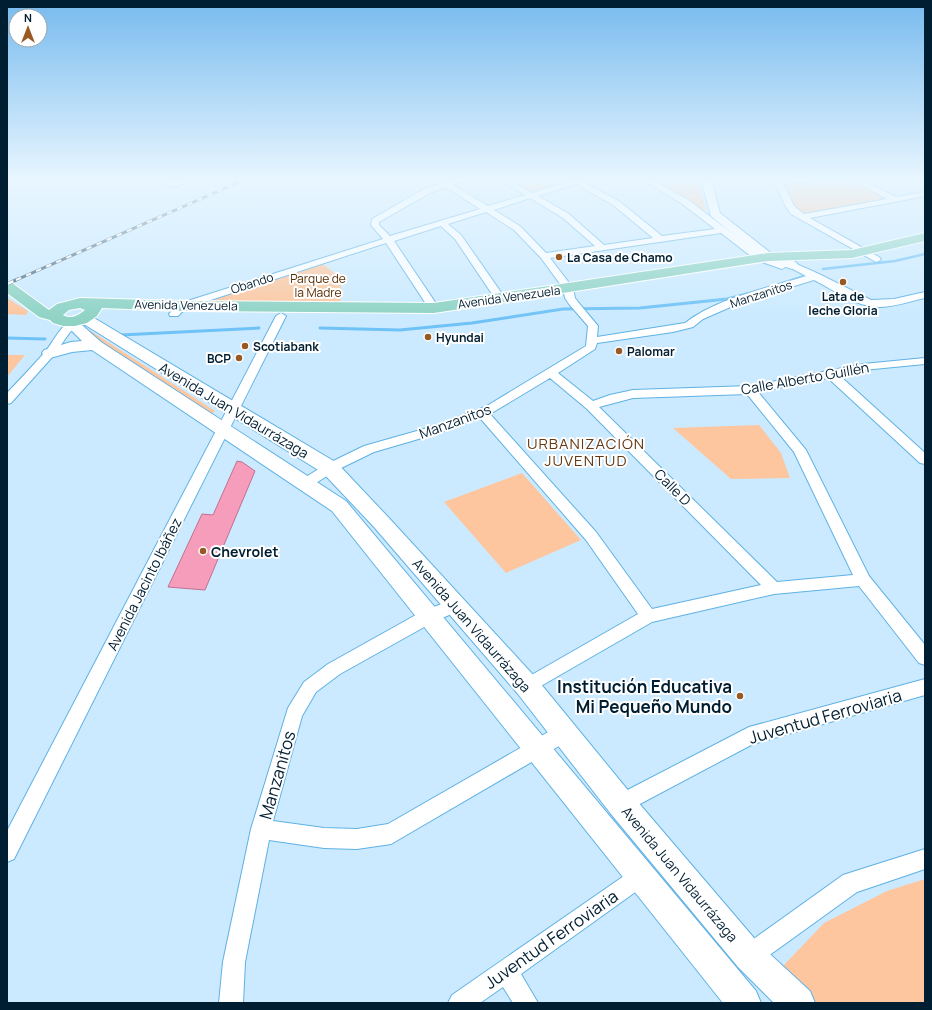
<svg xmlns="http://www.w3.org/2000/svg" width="932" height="1010" viewBox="0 0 932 1010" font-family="Manrope,sans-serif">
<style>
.green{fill:#fdc69e}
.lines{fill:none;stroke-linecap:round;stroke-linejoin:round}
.stream-far1{stroke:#6fc2f6;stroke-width:2.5}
.stream{stroke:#6fc2f6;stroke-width:3}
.building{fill:#f59dbb;stroke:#c2708e}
.minor-casing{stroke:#5fb1e4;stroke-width:2}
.tertiary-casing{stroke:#5fb1e4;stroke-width:2}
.secondary-casing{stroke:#5fb1e4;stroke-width:2}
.primary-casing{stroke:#fff;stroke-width:2}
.minor{fill:#fff;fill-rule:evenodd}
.tertiary{fill:#fff;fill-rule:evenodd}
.secondary{fill:#fff;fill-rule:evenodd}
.primary{fill:#8fd3c5;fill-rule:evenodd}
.rail-far1-casing{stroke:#506e82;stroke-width:3}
.rail-casing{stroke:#506e82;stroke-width:3.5}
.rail-far1{stroke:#fff;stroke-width:2;stroke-dasharray:5.5;stroke-linecap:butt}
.rail{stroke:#fff;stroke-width:2.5;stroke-dasharray:7;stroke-linecap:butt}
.poi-dot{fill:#995922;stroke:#fff;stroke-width:1.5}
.labels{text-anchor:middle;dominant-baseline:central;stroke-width:4;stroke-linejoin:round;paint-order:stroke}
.far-poi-label{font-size:12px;font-weight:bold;fill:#001e31;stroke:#fff;text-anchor:start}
.far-park-label{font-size:12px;fill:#582b00;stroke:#fff}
.far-street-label{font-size:12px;fill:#001e31;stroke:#fff}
.street-label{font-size:14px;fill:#001e31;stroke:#fff}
.poi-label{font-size:14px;font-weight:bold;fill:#001e31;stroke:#fff;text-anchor:start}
.neighbourhood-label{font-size:15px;letter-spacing:1px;fill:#643913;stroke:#fff}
.near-poi-label{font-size:17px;font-weight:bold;fill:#001e31;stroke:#fff;text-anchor:end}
.near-street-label{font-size:17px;fill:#001e31;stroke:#fff}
</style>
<rect width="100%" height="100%" fill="#cbeaff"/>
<!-- green -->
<g class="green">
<polygon points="507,179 546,179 557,184 532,192"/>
<polygon points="643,179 698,179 706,210 700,211 684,198"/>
<polygon points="822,179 847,179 886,198 803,214 793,208 778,180 801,181"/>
<polygon points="323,264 338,276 343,294 339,305 208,302 211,298"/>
<polygon points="7,298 28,311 26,315 7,314"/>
<polygon points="86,328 215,411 210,416 103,346"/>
<polygon points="7,355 25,355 7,377"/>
<polygon points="759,425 781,453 790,478 731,479 673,428"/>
<polygon points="522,473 581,540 506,573 444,502"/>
<polygon points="925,879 925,1003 816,1003 783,966 824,923 887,891"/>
</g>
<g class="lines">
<!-- stream-far1 -->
<g class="stream-far1">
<polyline points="823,269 895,261 925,254"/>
<polyline points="793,280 804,276"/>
</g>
<!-- stream -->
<g class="stream">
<polyline points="784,283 796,279"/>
<polyline points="320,328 400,330 472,323 563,309 640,308 727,299 747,294"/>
<polyline points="121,335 259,328"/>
<polyline points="7,338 45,339"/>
</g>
</g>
<!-- building -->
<polygon class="building" points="237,461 242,462 255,471 205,590 168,587 202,514 213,515"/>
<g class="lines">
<!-- minor casing -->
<g class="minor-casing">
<g id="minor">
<polygon points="151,179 162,179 175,182 184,179 194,179 175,187"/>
<path d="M 457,179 L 468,179 L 453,185 L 488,206 L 525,195 L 499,179 L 508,179 L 532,193 L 576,179 L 589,179 L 583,182 L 619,201 L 662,236 L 715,229 L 681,203 L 641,179 L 650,179 L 687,199 L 762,256 L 785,264 L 787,266 L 782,269 L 756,260 L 721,233 L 550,258 L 573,288 L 575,298 L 578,302 L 598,326 L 597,337 L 685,323 C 717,298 768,288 806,276 L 789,267 L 787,265 L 789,263 L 792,262 L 819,274 L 871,300 L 894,299 L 925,292 L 925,298 C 910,301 895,307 879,307 C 856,307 834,290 814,280 L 742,302 L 703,319 L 693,327 L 673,332 L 597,343 L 595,349 L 558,373 L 593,401 L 610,395 L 633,390 L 750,386 L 863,364 L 925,358 L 925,364 L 863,370 L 839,375 L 925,453 L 925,464 L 920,463 L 828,378 L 758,392 L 806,450 L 869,576 L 925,645 L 925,665 L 919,663 L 859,586 L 774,594 L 652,622 L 527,694 L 521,691 L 518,686 L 521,681 L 638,614 L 586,540 L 480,418 L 439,433 L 374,452 L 335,471 L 311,486 L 306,488 L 301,486 L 299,483 L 301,480 L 325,465 L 364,446 L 431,427 L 485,407 L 586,346 L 588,326 L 569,304 L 565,298 L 563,288 L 541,258 L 514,230 L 486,212 L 448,224 L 461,235 L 505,298 L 504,300 L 496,300 L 455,239 L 441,226 L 394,241 L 439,308 L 438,310 L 430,310 L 386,243 L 186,308 L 178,316 L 170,316 L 169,314 L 178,304 L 383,239 L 371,225 L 372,219 L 424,189 ZM 576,184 L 613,205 L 653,238 L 604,245 L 569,214 L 538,196 ZM 446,187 L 480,209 L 390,236 L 379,225 L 379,222 L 430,193 ZM 530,198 L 563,218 L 595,246 L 546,253 L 520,226 L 494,210 ZM 550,378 L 587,409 L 761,585 L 652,609 L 596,532 L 490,414 ZM 747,394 L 794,452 L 853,575 L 777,582 L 599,407 L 633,398 Z"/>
<polygon points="773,179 781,179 794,206 804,214 887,199 851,179 860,179 896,197 925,192 925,196 810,218 879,257 881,259 879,261 876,262 791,214 786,207"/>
<path d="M 788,179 L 810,179 C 805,183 793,183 788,179 Z"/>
<polygon points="281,313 286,316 14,859 7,862 7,831 276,316"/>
<path d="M 79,317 L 84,320 L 83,322 L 70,332 L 54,355 L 11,403 L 7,404 L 7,393 C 20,379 33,366 45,352 C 55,340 62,321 79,317 Z"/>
<polygon points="455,599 461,600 463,605 461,610 435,621 340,674 316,692 302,716 273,821 324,828 357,829 388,824 557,727 564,724 571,727 573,733 571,739 391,844 357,849 324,848 269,840 245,962 243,1003 219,1003 223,962 251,829 288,708 304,682 328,664 423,611"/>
<polygon points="925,679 925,695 753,744 621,814 614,811 611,804 614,797 749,727"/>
<polygon points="925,849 925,869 857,892 757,964 749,967 741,964 738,956 741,948 843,875"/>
<polygon points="641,865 648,869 652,876 648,883 521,974 538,1003 513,1003 503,987 480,1003 448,1003 452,995 634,869"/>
</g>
</g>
<!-- tertiary casing -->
<g class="tertiary-casing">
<polygon id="tertiary" points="701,179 711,179 720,213 772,254 796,262 798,265 796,268 792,269 764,260 711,216"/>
</g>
<!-- secondary casing -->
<g class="secondary-casing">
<g id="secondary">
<polygon points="84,314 89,315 337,463 388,517 536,678 631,794 760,945 810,991 815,1003 774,1003 738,967 611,814 518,694 374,527 323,473 79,321 77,318 79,315"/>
<polygon points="69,317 74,318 101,342 346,501 756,991 761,1003 723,1003 332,511 92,350 72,352 50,358 44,356 42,353 44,350 71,342 82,341 62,321 64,318"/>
</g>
</g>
<!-- primary casing -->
<g class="primary-casing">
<path id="primary" d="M 925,233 L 925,241 L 852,258 L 768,261 L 434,313 L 182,311 L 102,308 L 97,316 L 87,323 L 75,326 L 63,326 L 53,323 L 50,320 L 39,317 L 7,293 L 7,281 L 12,283 L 49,310 L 57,304 L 80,298 L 182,301 L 434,303 L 768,253 L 852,250 ZM 80,308 L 85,310 C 79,315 71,320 63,315 L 69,310 Z"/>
</g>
<!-- minor -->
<use href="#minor" class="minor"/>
<!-- tertiary -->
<use href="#tertiary" class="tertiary"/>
<!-- secondary -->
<use href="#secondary" class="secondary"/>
<!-- primary -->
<use href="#primary" class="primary"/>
<!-- rail-far1 casing -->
<g class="rail-far1-casing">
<polyline id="rail-far1" points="16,280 246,179"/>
</g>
<!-- rail casing -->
<g class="rail-casing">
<polyline id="rail" points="7,284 18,279"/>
</g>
<!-- rail-far1 -->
<use href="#rail-far1" class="rail-far1"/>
<!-- rail -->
<use href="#rail" class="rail"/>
</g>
<!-- sky -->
<linearGradient id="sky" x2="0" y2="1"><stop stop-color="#77baee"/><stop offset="0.56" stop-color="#e8f6ff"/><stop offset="1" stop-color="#e8f6ff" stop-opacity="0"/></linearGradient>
<rect width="932" height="320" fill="url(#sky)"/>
<!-- markers -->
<g class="poi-dot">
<circle cx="559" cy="257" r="4"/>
<circle cx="843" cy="282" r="4"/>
<circle cx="428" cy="337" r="4"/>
<circle cx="245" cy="346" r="4"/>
<circle cx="619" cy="351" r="4"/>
<circle cx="239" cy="358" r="4"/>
<circle cx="203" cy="551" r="4"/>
<circle cx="740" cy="696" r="4"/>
</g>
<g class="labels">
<!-- far-poi labels -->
<g class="far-poi-label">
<text x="567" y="257">La Casa de Chamo</text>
<text x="843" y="296" text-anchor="middle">Lata de<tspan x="843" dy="14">leche Gloria</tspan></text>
<text x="436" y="337">Hyundai</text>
<text x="253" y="346">Scotiabank</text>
<text x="627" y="351">Palomar</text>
<text x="231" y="358" text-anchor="end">BCP</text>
</g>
<!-- far-park labels -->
<g class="far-park-label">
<text x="318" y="278">Parque de<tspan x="318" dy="14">la Madre</tspan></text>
</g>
<!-- far-street labels -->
<g class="far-street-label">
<text transform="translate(252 283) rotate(-18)">Obando</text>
<text transform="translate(761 294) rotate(-18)">Manzanitos</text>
<text transform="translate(509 297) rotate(-8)">Avenida Venezuela</text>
<text transform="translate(186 305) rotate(1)">Avenida Venezuela</text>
</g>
<!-- street labels -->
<g class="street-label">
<text transform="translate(805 378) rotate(-10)">Calle Alberto Guillén</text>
<text transform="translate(234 410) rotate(31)">Avenida Juan Vidaurrázaga</text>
<text transform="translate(455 421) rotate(-20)">Manzanitos</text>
<text transform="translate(673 487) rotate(45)">Calle D</text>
<text transform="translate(144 584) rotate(-63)">Avenida Jacinto Ibáñez</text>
<text transform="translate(472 625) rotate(49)">Avenida Juan Vidaurrázaga</text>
<text transform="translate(680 874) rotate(50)">Avenida Juan Vidaurrázaga</text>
</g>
<!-- poi labels -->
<g class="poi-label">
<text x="211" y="551">Chevrolet</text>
</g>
<!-- neighbourhood labels -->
<g class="neighbourhood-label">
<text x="586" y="443">URBANIZACIÓN<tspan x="586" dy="17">JUVENTUD</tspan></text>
</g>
<!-- near-poi labels -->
<g class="near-poi-label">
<text x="732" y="686">Institución Educativa<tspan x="732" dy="20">Mi Pequeño Mundo</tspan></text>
</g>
<!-- near-street labels -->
<g class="near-street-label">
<text transform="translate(825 716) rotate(-16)">Juventud Ferroviaria</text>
<text transform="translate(277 775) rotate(-74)">Manzanitos</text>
<text transform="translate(551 939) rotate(-35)">Juventud Ferroviaria</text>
</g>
</g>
<!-- border -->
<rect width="932" height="1010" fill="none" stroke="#001e31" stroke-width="16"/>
<!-- north arrow -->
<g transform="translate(28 28)"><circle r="19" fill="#ffffff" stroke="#99a5ad"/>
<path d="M0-3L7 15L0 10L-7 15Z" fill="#995922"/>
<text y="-6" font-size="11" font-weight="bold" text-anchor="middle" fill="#001e31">N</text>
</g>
</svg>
